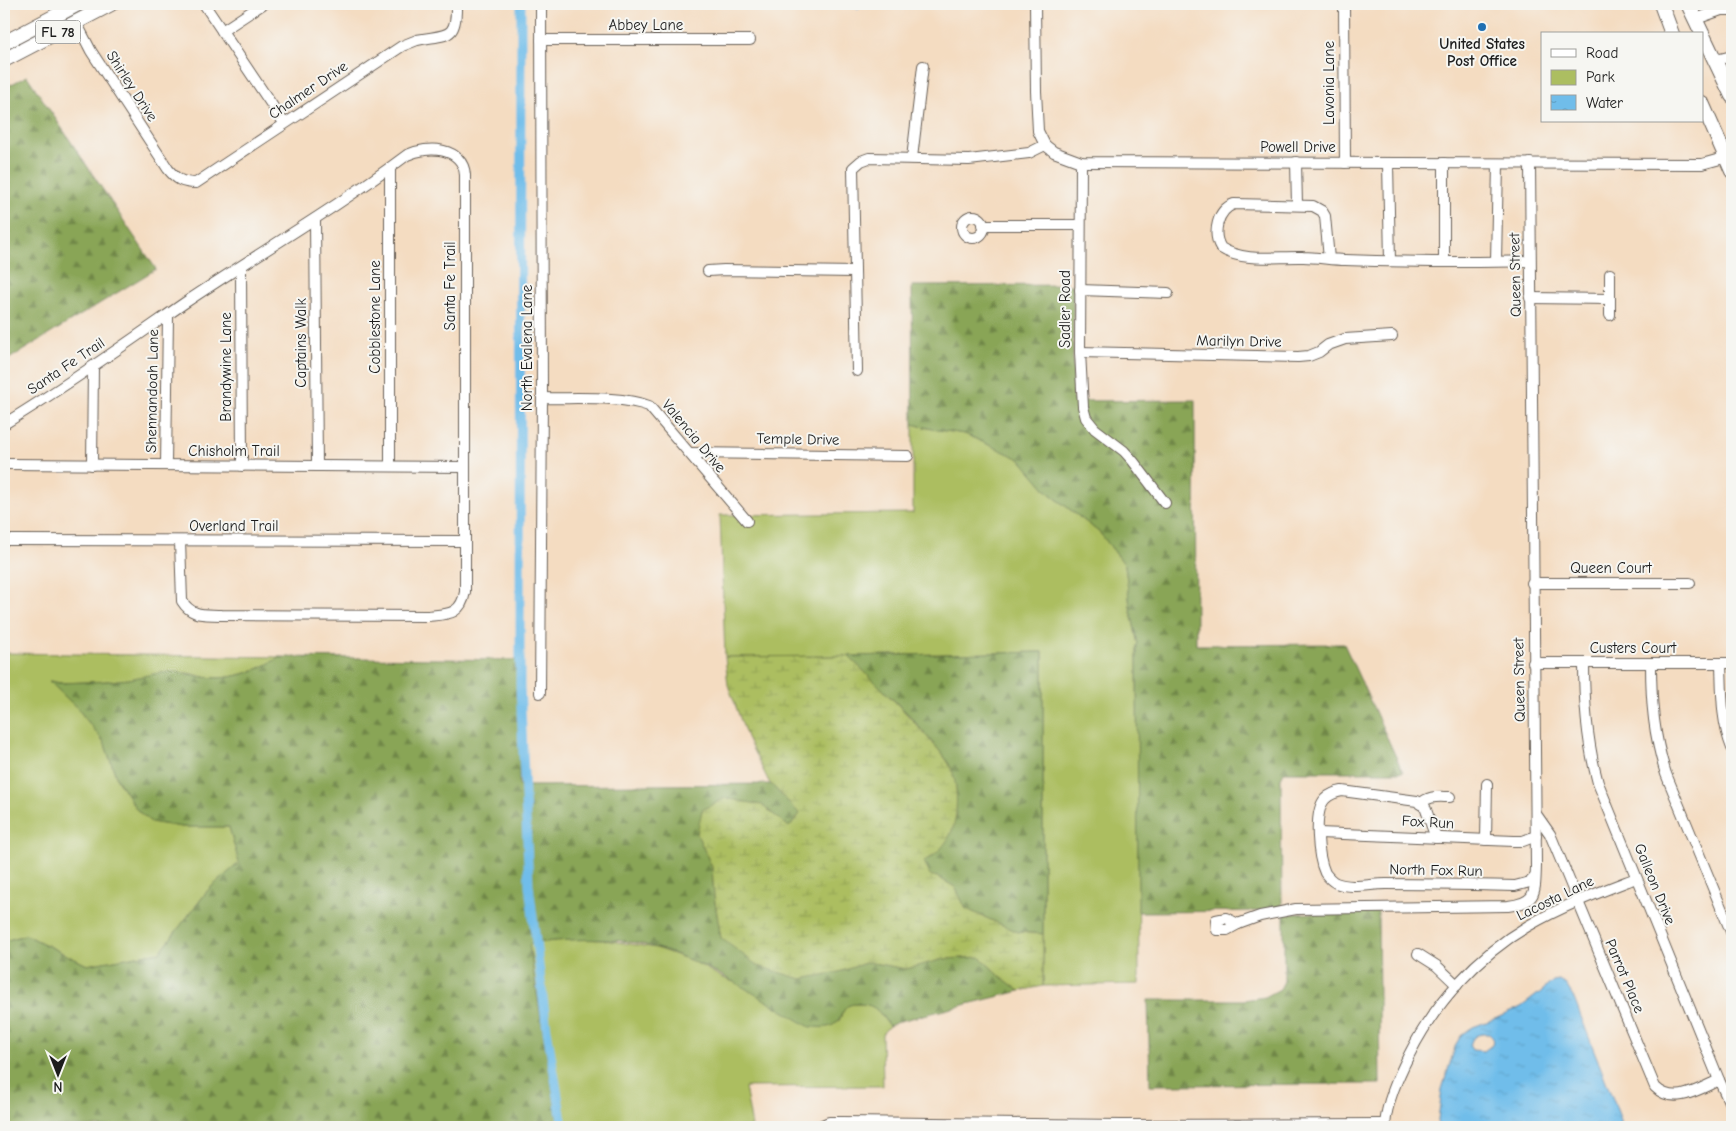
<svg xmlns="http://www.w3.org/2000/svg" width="1736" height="1131" viewBox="0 0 1736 1131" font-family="'Comic Neue',sans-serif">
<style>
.green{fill:#acbe61;stroke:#646d3e}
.forest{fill:url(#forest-firs);stroke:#52603a}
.wetland{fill:url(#wetland-marsh);stroke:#646d3e}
.water{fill:url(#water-ripples);stroke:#466c83;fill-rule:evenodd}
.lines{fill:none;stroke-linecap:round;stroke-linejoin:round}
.stream{stroke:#70bdea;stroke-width:2.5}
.canal{stroke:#70bdea;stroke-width:9}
.minor-casing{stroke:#685f56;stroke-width:12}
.major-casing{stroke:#685f56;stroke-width:16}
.minor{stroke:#fff;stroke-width:10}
.major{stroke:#fff;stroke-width:14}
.poi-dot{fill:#1f6fb2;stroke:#f6f6f2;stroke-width:2}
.labels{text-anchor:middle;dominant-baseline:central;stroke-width:4;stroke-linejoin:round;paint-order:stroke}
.shield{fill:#f6f6f2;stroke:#5d5d5c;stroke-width:1}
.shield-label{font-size:14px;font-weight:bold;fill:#1c1c1c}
.street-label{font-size:15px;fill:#1c1c1c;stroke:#f6f6f2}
.poi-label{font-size:15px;font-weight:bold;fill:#1c1c1c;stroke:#f6f6f2}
</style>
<defs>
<pattern id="forest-firs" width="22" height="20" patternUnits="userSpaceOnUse" patternTransform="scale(1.25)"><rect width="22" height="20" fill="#89a557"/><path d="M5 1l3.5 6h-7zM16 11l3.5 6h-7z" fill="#6f8647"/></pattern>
<pattern id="wetland-marsh" width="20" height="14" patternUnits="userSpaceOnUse" patternTransform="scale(1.25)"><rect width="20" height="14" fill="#acbe61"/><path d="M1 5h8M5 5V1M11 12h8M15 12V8" fill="none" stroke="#93a354"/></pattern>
<pattern id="water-ripples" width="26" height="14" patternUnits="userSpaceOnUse" patternTransform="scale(1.25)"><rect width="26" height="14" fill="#70bdea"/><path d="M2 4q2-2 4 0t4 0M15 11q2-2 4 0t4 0" fill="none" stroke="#60a2c8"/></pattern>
</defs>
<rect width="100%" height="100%" fill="#f6f6f2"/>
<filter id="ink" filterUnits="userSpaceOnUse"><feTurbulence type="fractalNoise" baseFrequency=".02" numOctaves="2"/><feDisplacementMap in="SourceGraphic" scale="10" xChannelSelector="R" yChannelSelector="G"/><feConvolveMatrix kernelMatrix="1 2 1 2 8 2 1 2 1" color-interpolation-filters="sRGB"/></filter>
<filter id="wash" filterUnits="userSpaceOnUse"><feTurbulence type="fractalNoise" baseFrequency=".0096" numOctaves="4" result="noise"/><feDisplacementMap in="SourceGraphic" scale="20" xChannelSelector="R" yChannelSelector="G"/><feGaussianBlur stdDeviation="1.12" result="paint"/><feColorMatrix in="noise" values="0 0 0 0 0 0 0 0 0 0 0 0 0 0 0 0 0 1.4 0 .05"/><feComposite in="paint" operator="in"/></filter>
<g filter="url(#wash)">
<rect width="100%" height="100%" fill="#f4dcc1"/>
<!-- green -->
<g class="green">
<polygon points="913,424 932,429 965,434 1021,459 1049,493 1100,533 1125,565 1130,606 1138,645 1137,645 1139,984 1043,986 1043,652 848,656 725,657 720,515 913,513"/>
<path d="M 4,653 L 280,657 C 258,671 231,681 204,677 C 198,676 192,673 186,673 C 167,672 147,677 129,679 C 106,682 83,682 60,683 L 50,681 L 78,709 L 104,742 L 117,779 L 137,810 L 151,822 L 182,827 L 229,827 L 240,863 L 209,889 L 160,952 L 87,965 L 26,935 L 4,941 Z"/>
<polygon points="570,939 604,940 656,948 693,961 723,978 839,1021 845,1007 852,1004 867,1004 877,1009 889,1026 882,1034 883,1086 745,1087 752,1127 559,1127 529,944"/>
</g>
<!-- forest -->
<g class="forest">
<polygon points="27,76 156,269 4,362 4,88"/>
<polygon points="1073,285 1073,401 1195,400 1196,645 1344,644 1403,772 1284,772 1281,778 1282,911 1138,912 1137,645 1138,644 1130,606 1125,565 1100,533 1049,493 1020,459 965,434 932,429 913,424 912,286"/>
<polygon points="1043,652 1043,934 1018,932 966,909 955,887 937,877 930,876 924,861 933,856 956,800 951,769 944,756 908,714 848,656"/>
<path d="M 280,657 L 521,660 L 519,786 L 771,784 L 800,814 L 789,827 L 762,805 L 697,834 L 712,867 L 714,896 L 721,938 L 839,972 L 868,962 L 906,969 L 944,959 L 980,957 L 1000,976 L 1020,991 L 900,1021 L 889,1026 C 880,1013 876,1004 859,1004 C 853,1004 848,1004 845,1009 C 840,1015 840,1021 833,1025 C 826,1029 818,1027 810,1027 C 762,999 709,963 657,948 C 618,936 574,939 535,943 L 529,945 L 559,1127 L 4,1127 L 4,941 L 26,935 L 87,965 L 160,952 L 209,889 L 239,863 L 229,827 L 182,827 L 151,822 L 137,810 L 117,779 L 104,742 L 78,709 L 49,681 L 60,683 C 83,682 107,682 129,679 C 141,677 154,673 167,672 C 180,671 192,675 204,677 C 231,681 258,671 280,657 Z"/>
<polygon points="1378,911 1380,1084 1150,1085 1148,1000 1243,1000 1265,997 1280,989 1284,981 1284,914"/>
</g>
<!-- wetland -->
<path class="wetland" d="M 848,656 C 876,683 904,709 928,738 C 936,747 946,757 951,768 C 957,782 957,799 956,813 C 954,835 943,851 924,861 L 930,875 L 937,877 L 955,887 L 966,909 L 1018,932 L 1043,934 L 1043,986 L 1020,991 L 1000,976 L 980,957 L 944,959 L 906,969 L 868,962 L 839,972 L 801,979 L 758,966 L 721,938 L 714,896 L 712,867 L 697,834 L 702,810 L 725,798 L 762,805 L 789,827 L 800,814 L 769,782 L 748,740 L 728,685 L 725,657 Z"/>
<!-- water -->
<path class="water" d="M 1559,980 L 1566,985 L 1573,996 L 1621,1120 L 1621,1127 L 1437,1127 L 1442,1089 L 1456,1044 L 1462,1034 L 1473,1027 L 1497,1018 L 1521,1007 L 1542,991 L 1553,981 ZM 1483,1034 L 1489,1034 L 1493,1038 L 1492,1045 L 1484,1051 L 1472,1050 L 1470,1046 C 1472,1038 1474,1035 1483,1034 Z"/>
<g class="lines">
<!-- stream -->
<polyline class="stream" points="858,8 859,4"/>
<!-- canal -->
<polyline class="canal" points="521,4 520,685 529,885 547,1030 563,1127"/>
</g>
</g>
<g filter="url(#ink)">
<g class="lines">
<!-- minor casing -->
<g class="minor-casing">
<g id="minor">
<polyline points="204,4 284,123"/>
<polyline points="1035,4 1036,91 1038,131 1045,145 1054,152 1081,162 1702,164 1731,156"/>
<polyline points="1344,4 1345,163"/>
<polyline points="1696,19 1721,10 1732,10"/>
<path d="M 76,22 L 91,51 L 168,169 C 176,179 182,183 196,183 L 402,46 C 407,44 412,42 417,40 C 446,34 457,41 456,4"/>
<polyline points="222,31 263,4"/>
<polyline points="541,40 750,40"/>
<polyline points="1716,60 1732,56"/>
<polyline points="912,158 923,66"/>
<polyline points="1081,162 1080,352 1083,407 1086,418 1095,429 1124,451 1133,461 1165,503"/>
<polyline points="1296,162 1297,205"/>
<polyline points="1388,163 1390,261"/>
<polyline points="1444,163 1444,261"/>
<circle cx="973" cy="227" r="11"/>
<polyline points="315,219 317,466"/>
<polyline points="983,225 1080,225"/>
<path d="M 1329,259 L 1325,216 L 1322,211 L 1313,206 L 1234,204 C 1217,210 1212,234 1221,248 C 1244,263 1277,256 1303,257 C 1318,257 1331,260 1345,260 C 1406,262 1468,263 1529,261"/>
<polyline points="1496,261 1498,164"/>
<polyline points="241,267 242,466"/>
<polyline points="708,271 724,270 854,272"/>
<polyline points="1080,290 1168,293"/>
<polyline points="1530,298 1610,299"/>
<polyline points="1610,315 1610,274"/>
<polyline points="1080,352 1298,357 1309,356 1319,352 1328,345 1345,339 1392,336"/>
<polyline points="857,371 853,168 861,161 869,158 969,160 1029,153 1045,145"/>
<path d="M 542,398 C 574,399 620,395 649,406 L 747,521"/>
<path d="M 4,424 C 65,387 124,345 183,304 C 257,254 335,209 407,155 C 428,145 463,147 465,175 L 465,592 C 461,615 448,614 428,616 L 221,615 C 204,614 192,617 182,601 L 180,541"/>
<polyline points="689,453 908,456"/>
<polyline points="4,464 465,467"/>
<polyline points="92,465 93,367"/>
<polyline points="166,465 168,316"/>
<polyline points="390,466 390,168"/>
<polyline points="4,540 465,541"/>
<polyline points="1532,583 1690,583"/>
<polyline points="1533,663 1732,663"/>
<path d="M 1584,663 C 1584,705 1587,743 1598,783 L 1719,1080 L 1732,1108"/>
<path d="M 1651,663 C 1651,703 1654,736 1666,774 L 1732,934"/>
<path d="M 1721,663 C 1722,692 1721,721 1732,748"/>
<polyline points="540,693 542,398 541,4"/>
<path d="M 1420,804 C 1429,795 1438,797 1450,797"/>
<path d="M 1536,814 L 1550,834 L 1655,1087 C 1674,1106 1699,1089 1719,1080"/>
<polyline points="1319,833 1514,841 1523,841 1536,836"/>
<path d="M 1436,838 L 1425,807 L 1417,801 L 1342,791 C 1336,792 1330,794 1325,799 C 1313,812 1318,858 1325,873 C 1328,877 1332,881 1336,883 C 1351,889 1370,884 1386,884 C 1429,884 1472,885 1515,886 L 1530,882 L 1535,877"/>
<polyline points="1486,840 1487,784"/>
<polygon points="1226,918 1238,924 1227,930 1217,930 1216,920"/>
<path d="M 1238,924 L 1260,916 L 1296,909 L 1508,906 C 1537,903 1535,892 1536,866 L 1530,163"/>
<polyline points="1418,954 1437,966 1457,985"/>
<polyline points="818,1127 829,1122 841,1122 1121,1125 1385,1124"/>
<path d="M 1385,1127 C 1386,1103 1398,1077 1409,1055 C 1435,1003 1477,956 1528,926 C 1562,906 1600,892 1636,878"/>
</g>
</g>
<!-- major casing -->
<g class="major-casing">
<g id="major">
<polyline points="1661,4 1672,34"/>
<polyline points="1688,4 1732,96"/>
<polyline points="4,43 78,4"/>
<polyline points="4,60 111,4"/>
<polyline points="1702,103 1732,171"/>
</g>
</g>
<!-- minor -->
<use href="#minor" class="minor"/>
<!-- major -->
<use href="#major" class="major"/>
</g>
</g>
<!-- markers -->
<circle class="poi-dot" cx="1482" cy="27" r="5"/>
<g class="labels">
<!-- shield labels -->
<rect class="shield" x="35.5" y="20.5" width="45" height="23" rx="4"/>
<g class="shield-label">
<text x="58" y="32">FL 78</text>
</g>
<!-- street labels -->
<g class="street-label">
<text x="646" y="25">Abbey Lane</text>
<text transform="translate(1329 83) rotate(-90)">Lavonia Lane</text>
<text transform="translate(132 86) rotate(57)">Shirley Drive</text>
<text transform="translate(308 90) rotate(-34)">Chalmer Drive</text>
<text x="1298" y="147">Powell Drive</text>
<text transform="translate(1515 275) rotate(-91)">Queen Street</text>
<text transform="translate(450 286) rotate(-90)">Santa Fe Trail</text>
<text transform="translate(1065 309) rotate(-90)">Sadler Road</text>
<text transform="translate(375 317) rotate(-90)">Cobblestone Lane</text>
<text transform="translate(1239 341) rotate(1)">Marilyn Drive</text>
<text transform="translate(301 343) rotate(-90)">Captains Walk</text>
<text transform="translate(527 348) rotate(-90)">North Evalena Lane</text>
<text transform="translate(66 366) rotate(-34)">Santa Fe Trail</text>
<text transform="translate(226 367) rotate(-90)">Brandywine Lane</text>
<text transform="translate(152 391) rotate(-89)">Shennandoah Lane</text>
<text transform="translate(694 436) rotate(50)">Valencia Drive</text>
<text transform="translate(798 439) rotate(1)">Temple Drive</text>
<text x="234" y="451">Chisholm Trail</text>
<text x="234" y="526">Overland Trail</text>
<text x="1611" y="568">Queen Court</text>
<text x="1633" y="648">Custers Court</text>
<text transform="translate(1519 680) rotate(-91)">Queen Street</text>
<text transform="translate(1428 822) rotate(3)">Fox Run</text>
<text transform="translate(1436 870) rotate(1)">North Fox Run</text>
<text transform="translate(1655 884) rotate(68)">Galleon Drive</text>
<text transform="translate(1555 898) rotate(-26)">Lacosta Lane</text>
<text transform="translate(1625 976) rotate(67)">Parrot Place</text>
</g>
<!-- poi labels -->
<g class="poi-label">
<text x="1482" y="44">United States<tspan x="1482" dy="17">Post Office</tspan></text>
</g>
</g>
<!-- margin -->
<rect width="1736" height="1131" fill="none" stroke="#f6f6f2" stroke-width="20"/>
<!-- legend -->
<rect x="1541" y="32" width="162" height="90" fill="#f6f6f2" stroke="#9f9f9c"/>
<rect x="1551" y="49" width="25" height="8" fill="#ffffff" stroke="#9f9f9c"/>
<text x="1586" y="58" font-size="15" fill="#1c1c1c">Road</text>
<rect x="1551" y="70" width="25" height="15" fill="#acbe61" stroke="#9f9f9c"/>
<text x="1586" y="82" font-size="15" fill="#1c1c1c">Park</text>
<rect x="1551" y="95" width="25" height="15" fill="url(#water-ripples)" stroke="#9f9f9c"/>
<text x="1586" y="108" font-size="15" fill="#1c1c1c">Water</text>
<!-- north arrow -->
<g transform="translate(58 1074) rotate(180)" stroke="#f6f6f2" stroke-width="4" paint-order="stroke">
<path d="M0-4L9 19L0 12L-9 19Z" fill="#1c1c1c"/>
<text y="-8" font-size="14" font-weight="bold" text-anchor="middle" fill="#1c1c1c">N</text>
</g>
</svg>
